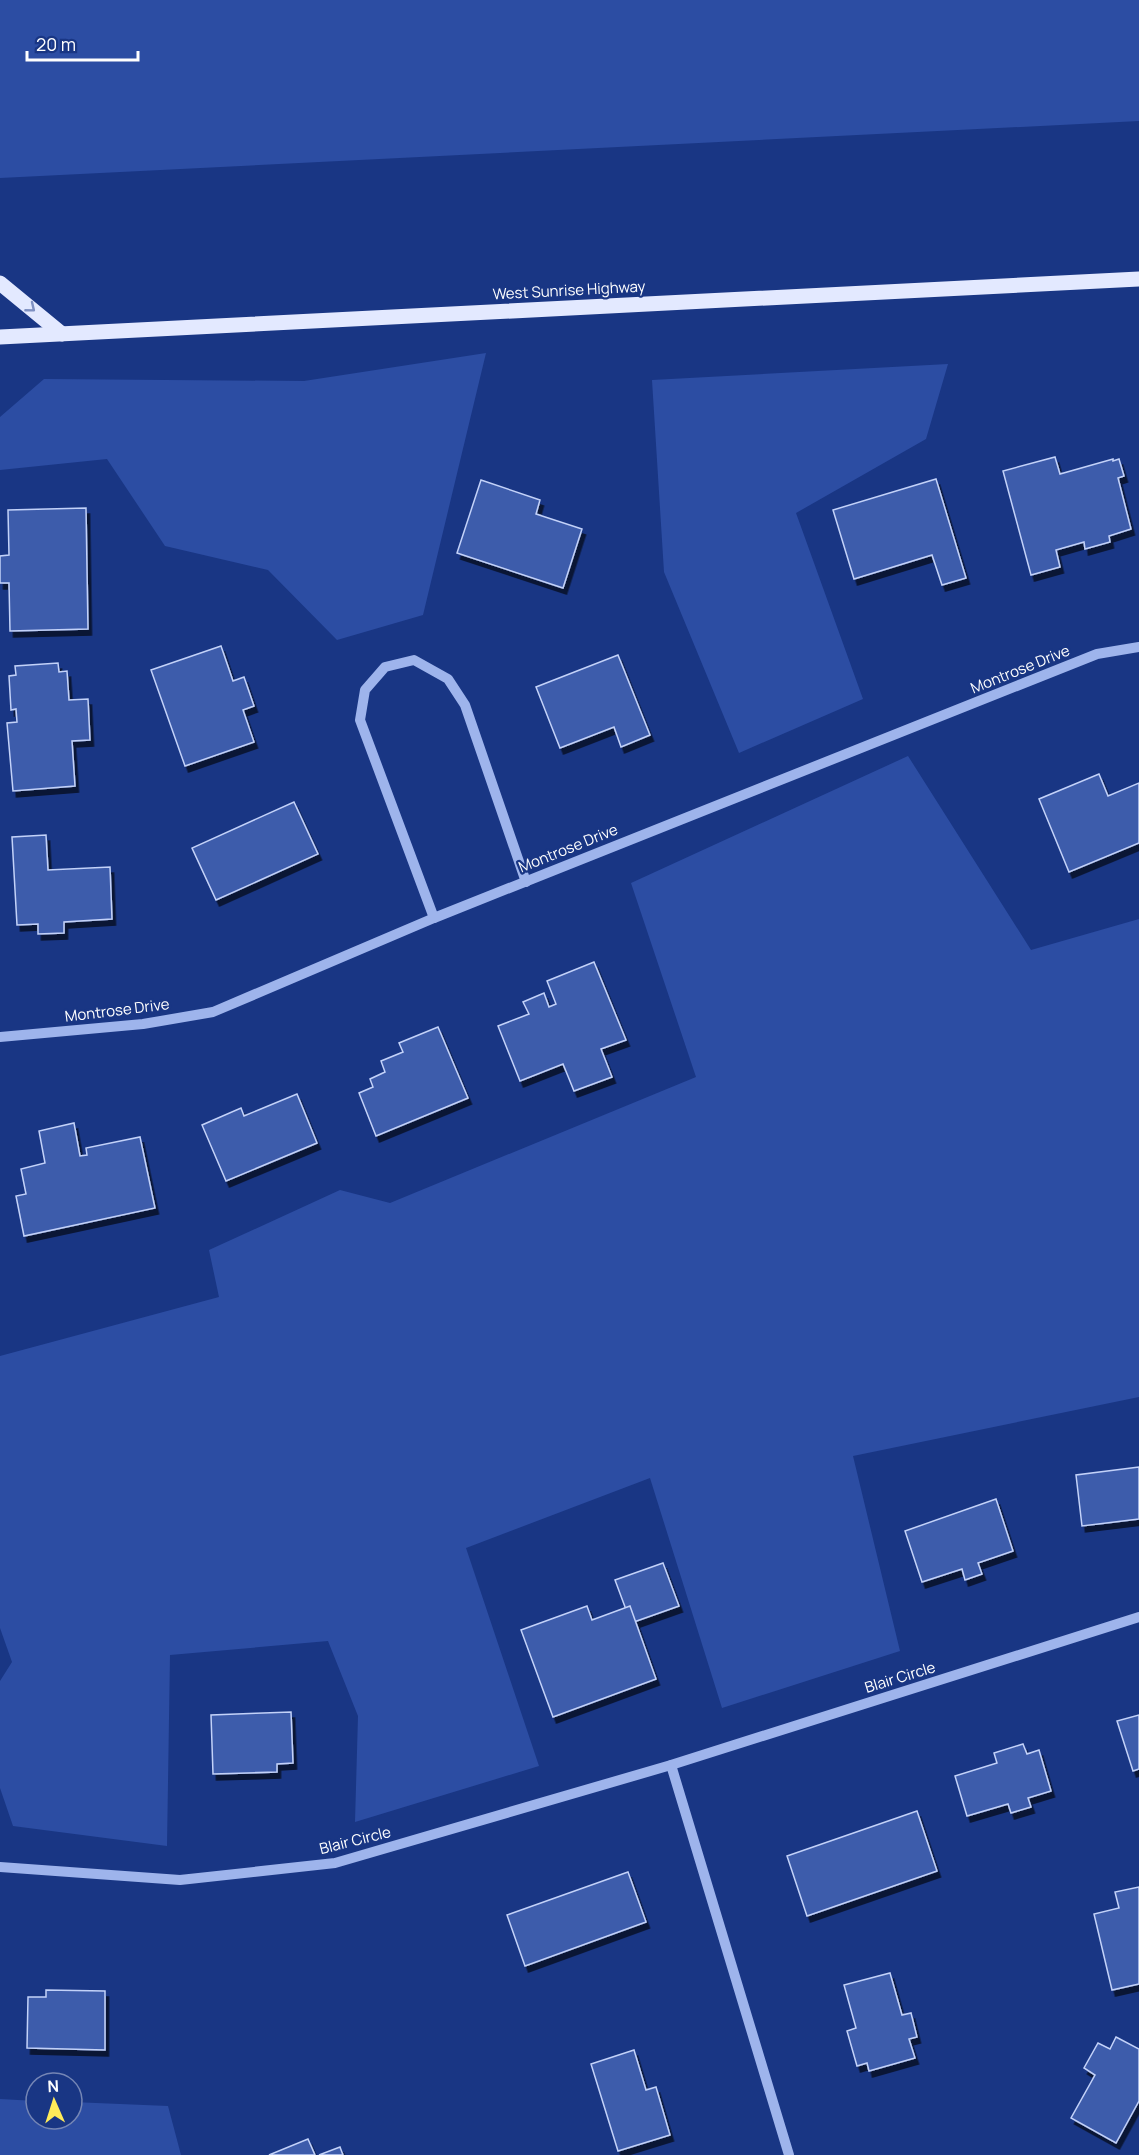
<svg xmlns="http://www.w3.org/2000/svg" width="1139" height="2155" viewBox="0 0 1139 2155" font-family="Manrope,sans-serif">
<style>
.green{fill:#2c4da3}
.building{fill:#3e5cab;stroke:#c3d2f9;stroke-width:1.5;filter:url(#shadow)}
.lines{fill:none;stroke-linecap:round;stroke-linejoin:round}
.minor{stroke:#9eb4ec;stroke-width:10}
.major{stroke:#e3e9ff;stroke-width:15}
.oneway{stroke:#7e90c2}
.labels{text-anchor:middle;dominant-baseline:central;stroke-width:4.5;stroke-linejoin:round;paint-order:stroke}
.street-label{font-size:15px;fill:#fff;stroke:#193684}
</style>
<defs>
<filter id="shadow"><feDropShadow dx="3.5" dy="6" stdDeviation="0" flood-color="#0009"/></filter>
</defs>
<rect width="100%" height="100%" fill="#193684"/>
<!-- green -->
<g class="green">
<polygon points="0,0 1139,0 1139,121 0,178"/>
<polygon points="486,353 423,615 337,640 268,570 165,546 107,459 0,470 0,417 44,379 304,381"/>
<polygon points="948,364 926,439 796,513 863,699 739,753 664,572 652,380"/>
<polygon points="908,756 1031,950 1139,919 1139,1397 853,1456 900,1651 722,1708 650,1478 466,1548 539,1766 355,1822 358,1716 328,1641 170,1655 167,1846 13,1826 0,1788 0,1681 12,1662 0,1628 0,1356 219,1297 209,1250 340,1190 390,1203 696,1077 631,883"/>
<polygon points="0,2099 36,2101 36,2119 72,2119 72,2102 168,2106 181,2155 0,2155"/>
</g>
<!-- building -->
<g class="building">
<polygon points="1055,457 1060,474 1113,459 1113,461 1119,459 1124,476 1118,478 1131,529 1109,536 1110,542 1085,549 1084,542 1056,550 1060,567 1031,575 1003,471"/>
<polygon points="936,479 966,578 942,585 932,555 854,579 833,510"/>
<polygon points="481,480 540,500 536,514 582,529 563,588 457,553"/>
<polygon points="86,508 88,629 10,631 9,583 0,583 0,556 9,555 8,510"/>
<polygon points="221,646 233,681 244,677 254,706 243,710 254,742 185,766 151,670"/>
<polygon points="618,655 650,735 621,747 614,727 560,748 536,687"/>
<polygon points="58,663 59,672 67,671 69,700 88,699 90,740 72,741 75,786 13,791 7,723 17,722 16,709 11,710 9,676 16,675 15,666"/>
<polygon points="1099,774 1108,796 1139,783 1139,843 1069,872 1039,799"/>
<polygon points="294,802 318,854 216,900 192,848"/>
<polygon points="46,835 48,870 110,867 112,919 64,922 64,933 38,934 38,924 17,925 12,837"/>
<polygon points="594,962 626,1040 601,1049 612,1077 574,1091 563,1064 520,1081 498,1026 529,1014 523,1002 544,993 549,1007 556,1004 547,981"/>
<polygon points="438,1027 468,1098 376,1136 359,1093 373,1087 370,1079 385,1072 381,1061 403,1052 399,1043"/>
<polygon points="297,1094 317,1143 226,1181 202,1125 241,1108 244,1116"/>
<polygon points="74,1123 80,1156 87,1155 86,1148 140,1137 155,1208 24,1236 16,1196 26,1194 21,1169 45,1163 39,1131"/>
<polygon points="1139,1467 1139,1519 1082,1526 1076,1475"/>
<polygon points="996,1499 1013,1551 978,1563 982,1574 965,1580 962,1569 922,1582 905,1531"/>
<polygon points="663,1563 679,1606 631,1623 615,1580"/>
<polygon points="587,1606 592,1620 630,1606 656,1679 553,1717 521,1630"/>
<polygon points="291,1712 293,1763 277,1764 277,1772 213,1774 211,1715"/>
<polygon points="1139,1715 1139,1769 1133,1771 1117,1721"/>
<polygon points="1023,1744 1027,1754 1039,1750 1051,1791 1028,1798 1031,1807 1011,1813 1008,1804 967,1816 955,1776 997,1763 994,1753"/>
<polygon points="917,1811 937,1871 807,1916 787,1856"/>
<polygon points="628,1872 646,1922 525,1966 507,1915"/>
<polygon points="1139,1887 1139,1984 1112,1990 1094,1914 1119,1908 1115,1892"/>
<polygon points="890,1973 902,2015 911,2013 917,2037 909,2039 915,2058 869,2071 867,2063 857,2066 847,2031 856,2028 844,1985"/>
<polygon points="46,1990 105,1991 105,2050 27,2048 28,1997 46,1997"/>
<polygon points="1116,2037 1139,2049 1139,2101 1116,2143 1071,2118 1095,2075 1084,2068 1098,2043 1110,2049"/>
<polygon points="634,2050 646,2090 656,2087 670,2135 618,2151 591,2064"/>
<polygon points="308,2139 315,2155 269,2155"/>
<polygon points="340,2147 343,2155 319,2155"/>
</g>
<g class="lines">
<!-- minor -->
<g class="minor">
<polyline points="434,918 360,720 365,690 385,667 414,660 448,679 465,705 526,882"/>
<polyline points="0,1037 143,1024 213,1012 434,918 1097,654 1139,647"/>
<polyline points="671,1765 789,2155"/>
<polyline points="0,1867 180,1880 335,1863 671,1765 1139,1617"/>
</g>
<!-- major -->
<g class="major">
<polyline points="0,283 62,334"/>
<polyline points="0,337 1139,279"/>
</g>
</g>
<!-- one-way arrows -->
<defs><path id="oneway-chevron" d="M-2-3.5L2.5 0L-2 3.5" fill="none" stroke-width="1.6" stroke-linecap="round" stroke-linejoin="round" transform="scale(1.5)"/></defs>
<use class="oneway" href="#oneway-chevron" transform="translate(31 308) rotate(39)"/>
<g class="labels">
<!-- street labels -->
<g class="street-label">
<text transform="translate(569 290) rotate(-3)">West Sunrise Highway</text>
<text transform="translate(1020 669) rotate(-22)">Montrose Drive</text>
<text transform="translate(568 848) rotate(-22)">Montrose Drive</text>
<text transform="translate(117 1010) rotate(-7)">Montrose Drive</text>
<text transform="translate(900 1677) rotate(-17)">Blair Circle</text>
<text transform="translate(355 1840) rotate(-14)">Blair Circle</text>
</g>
</g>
<!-- north arrow -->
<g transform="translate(54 2101) rotate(357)"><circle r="28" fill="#193684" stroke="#7586b5" stroke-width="1.5"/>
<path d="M0-4.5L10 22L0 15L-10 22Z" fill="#ffeb59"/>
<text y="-9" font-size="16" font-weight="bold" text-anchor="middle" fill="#ffffff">N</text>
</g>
<!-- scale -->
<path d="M27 51v9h111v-9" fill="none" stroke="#ffffff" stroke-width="3"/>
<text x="36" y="51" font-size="18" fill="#ffffff" stroke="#193684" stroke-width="4.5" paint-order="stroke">20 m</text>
</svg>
